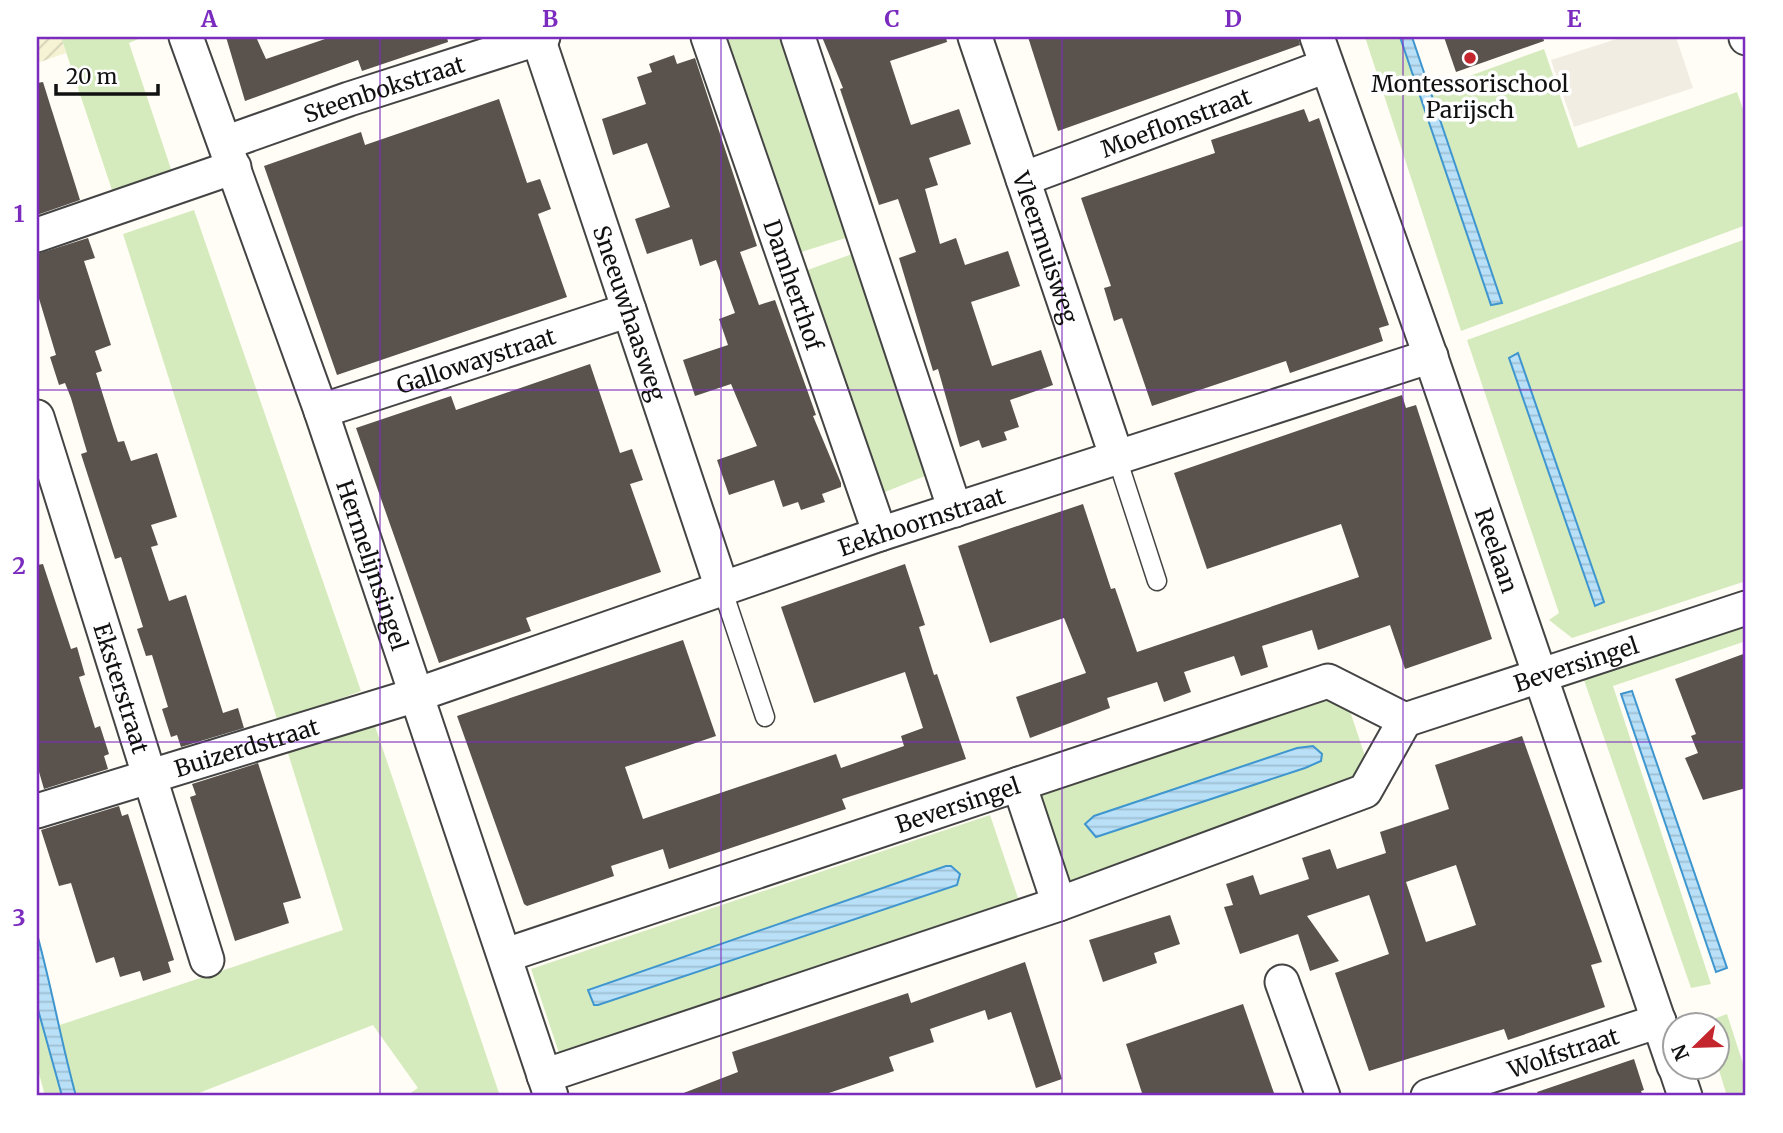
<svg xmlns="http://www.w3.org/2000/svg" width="1783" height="1133" viewBox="0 0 1783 1133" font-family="Merriweather,serif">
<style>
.farmland{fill:url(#farmland-furrows)}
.grass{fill:#d5ebbd;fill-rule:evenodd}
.plaza{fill:#f1ede2}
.water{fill:url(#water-rules);stroke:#3f96cf;stroke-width:2}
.building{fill:#5a524d;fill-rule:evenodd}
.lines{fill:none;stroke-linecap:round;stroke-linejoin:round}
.lane-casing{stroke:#444;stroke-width:21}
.street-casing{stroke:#444;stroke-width:37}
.lane{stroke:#fff;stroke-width:18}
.street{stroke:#fff;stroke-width:33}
.grid{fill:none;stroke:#7b2cbf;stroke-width:2;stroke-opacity:0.55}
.poi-dot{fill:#c4262e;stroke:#fff;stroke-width:2.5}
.labels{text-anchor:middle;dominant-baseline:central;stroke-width:7;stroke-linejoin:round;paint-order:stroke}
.poi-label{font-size:23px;fill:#111;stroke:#fff}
.street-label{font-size:23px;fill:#111;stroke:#fff}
.neatline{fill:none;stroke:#7b2cbf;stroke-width:2.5}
.grid-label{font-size:23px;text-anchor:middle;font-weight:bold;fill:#7b2cbf}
</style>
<defs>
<pattern id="farmland-furrows" width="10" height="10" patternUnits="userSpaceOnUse" patternTransform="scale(1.75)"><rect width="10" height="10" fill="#f6f3d4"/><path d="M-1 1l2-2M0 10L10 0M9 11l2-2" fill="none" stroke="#d2cfb5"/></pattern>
<pattern id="water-rules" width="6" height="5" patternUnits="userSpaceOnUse" patternTransform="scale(1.75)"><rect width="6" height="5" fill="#b9e0f7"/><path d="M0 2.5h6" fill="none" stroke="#9ebfd3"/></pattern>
</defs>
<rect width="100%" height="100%" fill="#fffdf5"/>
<!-- farmland -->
<polygon class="farmland" points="37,37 61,37 66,53 37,63"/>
<!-- grass -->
<g class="grass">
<polygon points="61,37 143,37 129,43 171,169 113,193"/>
<polygon points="721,37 784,37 852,236 795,254"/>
<polygon points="1365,37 1400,37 1502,303 1431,90 1544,49 1578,148 1737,92 1746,118 1746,225 1461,331"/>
<polygon points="194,210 361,691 278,722 123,234"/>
<polygon points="1746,239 1746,581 1572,638 1549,620 1559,613 1467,340"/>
<polygon points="855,253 925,476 880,494 802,272"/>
<polygon points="1746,625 1746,641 1613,686 1711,984 1691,988 1584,680"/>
<polygon points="1330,699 1349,708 1369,768 1360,788 1067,886 1036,796"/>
<polygon points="374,723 500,1096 406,1096 418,1088 373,1025 191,1096 76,1096 57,1026 343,930 287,750"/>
<path d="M 990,815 L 1020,904 L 561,1059 L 531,969 ZM 946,866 L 956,885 L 598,1005 L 594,1005 L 588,990 Z"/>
<polygon points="37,1006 62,1096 45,1096 37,1066"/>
<polygon points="1727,1014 1746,1073 1746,1096 1727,1096 1717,1064 1716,1024 1703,1023"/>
</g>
<!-- plaza -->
<polygon class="plaza" points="1623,37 1676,37 1693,88 1574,127 1551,60"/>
<!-- water -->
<g class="water">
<polygon points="1400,37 1412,37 1502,303 1491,305"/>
<polygon points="1518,353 1604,602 1595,606 1509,358"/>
<polygon points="1632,691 1727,968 1716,972 1621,694"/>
<polygon points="1313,746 1322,754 1321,761 1305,768 1096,837 1085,824 1094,816 1297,748"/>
<polygon points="946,866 951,866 960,874 957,885 598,1005 594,1005 588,990"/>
<path d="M 37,934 C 52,988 61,1042 76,1096 L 62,1096 L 37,1006 Z"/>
</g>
<!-- building -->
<g class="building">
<polygon points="226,37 256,37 266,59 331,37 447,37 448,42 362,71 358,60 245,101"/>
<polygon points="822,37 946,37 947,42 890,61 911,125 959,109 971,144 929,158 938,185 925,189 940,244 956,238 965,265 1008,251 1020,286 971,302 992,366 1041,350 1053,385 1010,400 1019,427 1004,432 1007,440 982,448 979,440 960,447 938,369 933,371 899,258 916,252 898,199 879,205 840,89 843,88"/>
<polygon points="1028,37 1298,37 1300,45 1058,131"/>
<polygon points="1444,37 1543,37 1544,41 1456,72"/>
<polygon points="674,55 677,64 695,58 757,246 740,252 759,305 775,300 816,415 813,416 841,483 841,487 822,494 825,502 801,510 798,502 783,507 774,480 729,495 717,460 757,446 731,384 695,396 683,360 728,345 719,319 735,313 716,260 700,266 692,239 647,254 635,219 670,207 647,143 613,155 602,119 646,104 637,77 652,72 649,64"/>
<polygon points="43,82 80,200 37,215 37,83"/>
<polygon points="499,99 527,183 540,179 551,209 538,214 567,297 337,375 264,166 361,132 365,145"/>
<polygon points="1304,109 1309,122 1319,118 1377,290 1389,325 1379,328 1383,341 1290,373 1286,361 1152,406 1122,318 1114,321 1104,288 1111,286 1081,198 1215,153 1211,140"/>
<polygon points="88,238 95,258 84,261 111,345 95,351 102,371 96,373 113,427 118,442 124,441 131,461 157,453 177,517 151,525 158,545 151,547 169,601 186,595 223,713 238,708 244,728 181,747 177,735 171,737 162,709 168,707 152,655 146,656 137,629 143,627 121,557 115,559 90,482 81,454 87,452 71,398 65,383 59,385 50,357 56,355 37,292 37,254"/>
<polygon points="590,364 620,453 632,449 643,480 630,484 661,572 526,618 531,631 439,663 356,428 451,396 456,410"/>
<polygon points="1402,395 1406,408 1416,405 1492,639 1405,669 1390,625 1318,650 1312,630 1262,646 1268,667 1241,676 1234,656 1184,672 1191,692 1164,702 1157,682 1107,698 1110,708 1030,738 1016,697 1086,673 1064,618 990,643 958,546 1083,504 1111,589 1115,588 1137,652 1359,577 1341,524 1207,569 1174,473"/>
<polygon points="43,564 71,649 77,647 85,675 79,677 95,728 100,726 109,754 104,756 108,769 44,789 37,765 37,565"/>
<polygon points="905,564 925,625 919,627 934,675 937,674 966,759 842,799 846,809 669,869 663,849 611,866 614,876 527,906 524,904 457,716 683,640 716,736 625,767 643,819 836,754 841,768 904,746 901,736 923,728 905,672 814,703 781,607"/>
<polygon points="1746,653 1746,788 1703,800 1685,758 1698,753 1691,736 1696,734 1675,679"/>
<path d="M 1522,736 L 1602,962 L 1591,965 L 1605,1007 L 1508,1040 L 1504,1029 L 1369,1071 L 1335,973 L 1389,954 L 1369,895 L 1307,916 L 1339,961 L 1310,971 L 1298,934 L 1240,954 L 1224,907 L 1233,905 L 1226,884 L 1253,875 L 1260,895 L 1309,879 L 1302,858 L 1330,849 L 1337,869 L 1386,853 L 1380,832 L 1449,809 L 1435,765 ZM 1456,865 L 1476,925 L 1426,942 L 1406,882 Z"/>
<polygon points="258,763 301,898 283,903 289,923 235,941 190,797 196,795 192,784"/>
<polygon points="119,806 122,816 128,814 174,960 168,962 171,972 143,981 140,971 120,977 114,957 96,963 71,883 59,886 41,830"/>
<polygon points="1170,915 1180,944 1154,953 1157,963 1103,982 1089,940"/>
<polygon points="1025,962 1062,1079 1036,1088 1011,1012 988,1020 985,1010 930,1029 934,1042 889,1057 894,1071 820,1096 682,1096 681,1094 738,1072 732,1052 908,993 911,1003"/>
<polygon points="1243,1004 1275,1096 1143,1096 1126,1044"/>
<polygon points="1634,1059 1644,1090 1641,1091 1643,1096 1538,1096 1537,1092"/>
</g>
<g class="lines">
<!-- lane casing -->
<g class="lane-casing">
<g id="lane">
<polyline points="1117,458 1157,581"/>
<polyline points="722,588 765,717"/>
</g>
</g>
<!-- street casing -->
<g class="street-casing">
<g id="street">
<path id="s1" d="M 186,37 L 321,411 L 551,1096"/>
<path id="s2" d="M 708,37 L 880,534"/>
<polyline points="798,37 955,510"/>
<path id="s3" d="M 975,37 L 1117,458"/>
<path id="s4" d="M 1317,37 L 1428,349 L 1674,1066"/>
<polyline points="1746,37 1746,38"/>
<path id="s5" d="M 538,38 L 722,588"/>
<path id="s6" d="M 225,143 L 349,99 L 543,37"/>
<path id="s7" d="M 1023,179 L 1326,66"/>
<polyline points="37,235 234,167"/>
<path id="s8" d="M 321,411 L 629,310"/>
<path id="s9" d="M 37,417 L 207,960"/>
<path id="s10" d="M 1405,720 L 1746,608"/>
<polyline points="1019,784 1059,904"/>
<path id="s11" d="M 37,811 L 416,695 L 880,534 L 1431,356"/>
<path id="s12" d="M 506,955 L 1328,681 L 1405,720 L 1365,791 L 1059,904 L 544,1076"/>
<polyline points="1282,982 1323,1096"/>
<polyline points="1675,1066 1685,1096"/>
<path id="s13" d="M 1428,1096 L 1659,1021"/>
</g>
</g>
<!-- lane -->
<use href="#lane" class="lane"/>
<!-- street -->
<use href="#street" class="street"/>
</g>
<!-- grid -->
<path class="grid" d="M 380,37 L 380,1096M 721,37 L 721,1096M 1062,37 L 1062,1096M 1403,37 L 1403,1096M 37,390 L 1746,390M 37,742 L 1746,742"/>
<!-- markers -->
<circle class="poi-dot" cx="1470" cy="58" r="7"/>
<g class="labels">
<!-- poi labels -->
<g class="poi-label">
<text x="1470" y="83">Montessorischool<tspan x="1470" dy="26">Parijsch</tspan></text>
</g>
<!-- street labels -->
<g class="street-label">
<text stroke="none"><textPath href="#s6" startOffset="168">Steenbokstraat</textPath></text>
<text stroke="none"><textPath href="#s7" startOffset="163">Moeflonstraat</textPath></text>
<text stroke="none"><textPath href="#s3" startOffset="222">Vleermuisweg</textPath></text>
<text stroke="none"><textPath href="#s2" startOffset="262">Damherthof</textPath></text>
<text stroke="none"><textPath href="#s5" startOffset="290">Sneeuwhaasweg</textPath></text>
<text stroke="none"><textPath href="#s8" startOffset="163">Gallowaystraat</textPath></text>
<text stroke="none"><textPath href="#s11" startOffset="931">Eekhoornstraat</textPath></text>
<text stroke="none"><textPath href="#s4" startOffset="544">Reelaan</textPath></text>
<text stroke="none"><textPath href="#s1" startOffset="560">Hermelijnsingel</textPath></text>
<text stroke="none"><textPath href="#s10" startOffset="180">Beversingel</textPath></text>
<text stroke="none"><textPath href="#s9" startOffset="284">Eksterstraat</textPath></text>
<text stroke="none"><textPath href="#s11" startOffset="219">Buizerdstraat</textPath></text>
<text stroke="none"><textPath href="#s12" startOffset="476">Beversingel</textPath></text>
<text stroke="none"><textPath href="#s13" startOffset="142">Wolfstraat</textPath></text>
</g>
</g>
<!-- border -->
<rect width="1783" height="1133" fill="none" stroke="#ffffff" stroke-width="77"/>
<!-- north arrow -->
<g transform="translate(1696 1046) rotate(247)"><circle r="33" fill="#ffffff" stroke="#a0a0a0" stroke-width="2"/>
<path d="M0-5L12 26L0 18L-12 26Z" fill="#c4262e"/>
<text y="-10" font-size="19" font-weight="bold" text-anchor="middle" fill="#111111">N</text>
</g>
<!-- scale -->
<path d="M56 84v10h102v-10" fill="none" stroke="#111111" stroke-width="3.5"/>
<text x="66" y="84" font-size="21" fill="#111111" stroke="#ffffff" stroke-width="5" paint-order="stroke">20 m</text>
<rect x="38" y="38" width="1706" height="1056" class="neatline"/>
<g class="grid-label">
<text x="209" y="27">A</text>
<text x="550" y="27">B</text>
<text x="892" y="27">C</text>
<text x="1233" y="27">D</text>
<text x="1574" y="27">E</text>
<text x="19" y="222">1</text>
<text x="19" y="574">2</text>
<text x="19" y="926">3</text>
</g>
</svg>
